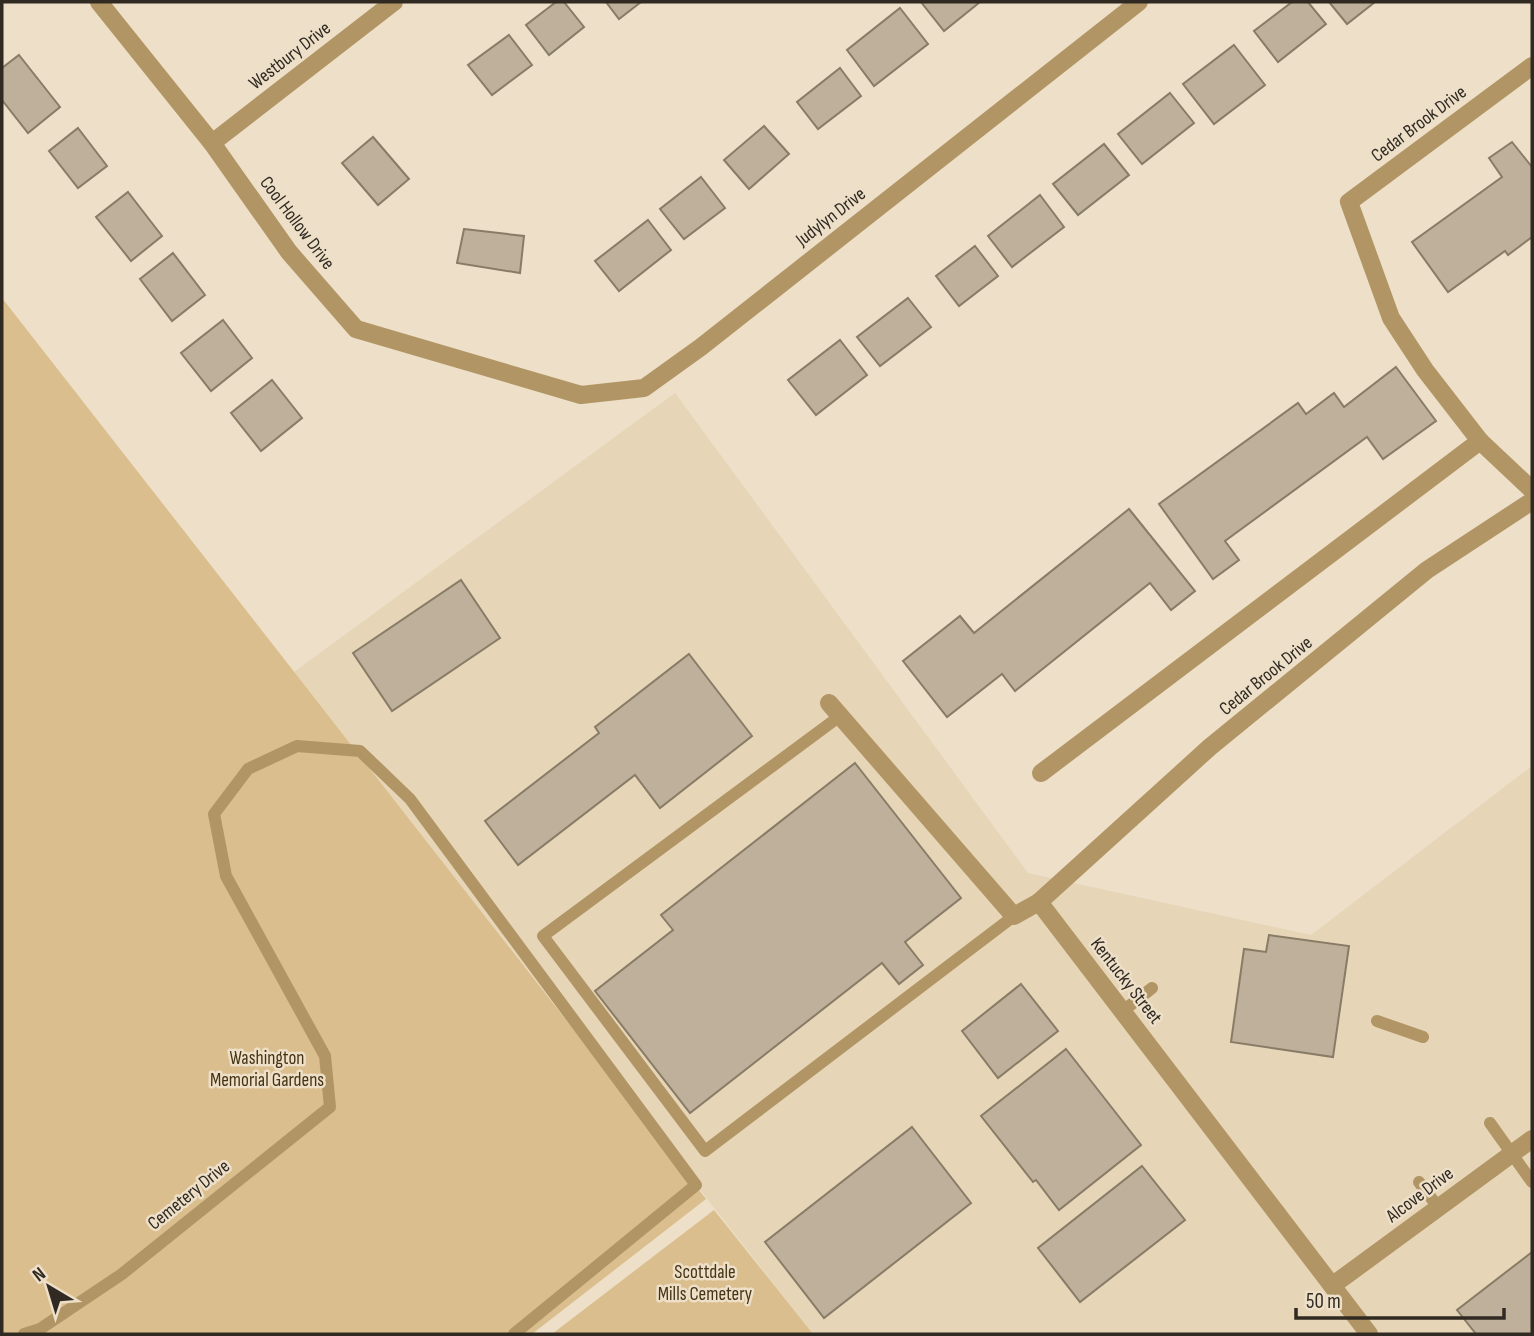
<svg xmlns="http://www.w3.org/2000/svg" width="1534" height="1336" viewBox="0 0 1534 1336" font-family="'Sofia Sans Condensed',sans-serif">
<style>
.built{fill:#e6d5b7}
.green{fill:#dbbe8d}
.building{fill:#beb09a;stroke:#887c67;stroke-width:2}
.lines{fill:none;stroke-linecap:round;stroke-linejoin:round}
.lane{stroke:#b19565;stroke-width:12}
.street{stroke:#b19565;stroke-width:18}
.labels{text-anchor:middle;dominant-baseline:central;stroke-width:5;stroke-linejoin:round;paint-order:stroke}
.street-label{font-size:19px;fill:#302a22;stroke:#eddfc8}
.park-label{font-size:19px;fill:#453414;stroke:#eddfc8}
</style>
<rect width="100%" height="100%" fill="#eddfc8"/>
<!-- built -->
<polygon class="built" points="675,393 1028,873 1311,935 1532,766 1532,1334 813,1334 294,672"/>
<!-- green -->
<g class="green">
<polygon points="2,298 706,1199 532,1334 2,1334"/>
<polygon points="714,1210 813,1334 552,1334"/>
</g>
<!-- building -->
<g class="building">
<polygon points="556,2 564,2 584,27 549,55 526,25"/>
<polygon points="606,2 641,2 619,19"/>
<polygon points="921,2 980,2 944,31"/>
<polygon points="1292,2 1308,2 1326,24 1278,62 1254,31"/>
<polygon points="1329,2 1375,2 1347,24"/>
<polygon points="900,8 928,44 874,86 847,50"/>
<polygon points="509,35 532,65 492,95 468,65"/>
<polygon points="1234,45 1265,85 1214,124 1183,84"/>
<polygon points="19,55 60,107 28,133 2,100 2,68"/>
<polygon points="840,68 861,96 818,129 797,102"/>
<polygon points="1170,93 1194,123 1142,164 1118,134"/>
<polygon points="764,126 789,154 749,189 724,160"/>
<polygon points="78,128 107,166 78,188 49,151"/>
<polygon points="373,137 409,179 378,205 342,163"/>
<polygon points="1512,142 1532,167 1532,237 1508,255 1505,251 1448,292 1412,242 1502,177 1489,158"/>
<polygon points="1104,144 1129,175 1078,215 1053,184"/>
<polygon points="701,177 725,208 684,239 660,209"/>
<polygon points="128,192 162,236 131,261 96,217"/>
<polygon points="1040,195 1064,227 1012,267 988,236"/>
<polygon points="648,220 671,250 619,291 595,261"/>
<polygon points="464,229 524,236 520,273 457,263"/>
<polygon points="975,246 998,276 959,306 936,276"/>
<polygon points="173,253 205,295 172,321 140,279"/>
<polygon points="908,298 931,327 880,366 857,337"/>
<polygon points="223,320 252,358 211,391 181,353"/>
<polygon points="840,340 867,375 816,415 788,380"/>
<polygon points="1396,367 1436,421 1383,459 1367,437 1225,541 1239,560 1213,579 1159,504 1298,403 1306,414 1334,393 1344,407"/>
<polygon points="272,380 302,418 261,451 231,413"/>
<polygon points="1129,509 1195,591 1171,610 1150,583 1015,691 1002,674 947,717 903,661 960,616 974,633"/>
<polygon points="461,580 500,638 392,711 353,653"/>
<polygon points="689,654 752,736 660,808 635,775 518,865 485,821 599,733 595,727"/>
<polygon points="855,763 961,898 905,942 923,965 899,984 882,963 690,1113 595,991 673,930 661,915"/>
<polygon points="1269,935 1349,946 1333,1057 1231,1042 1244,949 1266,952"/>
<polygon points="1021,984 1058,1031 998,1078 962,1031"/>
<polygon points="1066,1049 1141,1145 1059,1210 1036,1180 1033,1182 981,1116"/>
<polygon points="912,1127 971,1203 824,1318 765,1242"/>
<polygon points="1142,1166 1185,1220 1080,1302 1038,1248"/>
<polygon points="1532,1252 1532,1334 1476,1334 1457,1310"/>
</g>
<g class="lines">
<!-- lane -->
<g class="lane">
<polyline points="840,716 543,936 705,1151 1014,916"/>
<polyline points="1123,1011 1152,988"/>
<polyline points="1377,1021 1423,1037"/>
<polyline points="1490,1123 1532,1182"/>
<polyline points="1419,1182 1438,1207"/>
<polyline points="24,1334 40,1329 122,1274 330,1107 325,1056 226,876 214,814 248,769 297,746 360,751 410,799 696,1185 514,1334"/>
</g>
<!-- street -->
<g class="street">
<polyline points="99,2 212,143 289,252 356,329 581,395 644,388 701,347 1139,2"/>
<polyline points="212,143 394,2"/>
<polyline points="1480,441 1532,490"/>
<polyline points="829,703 1014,916 1039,902 1369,1334"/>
<polyline points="1041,773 1480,441 1425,370 1391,318 1349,202 1532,66"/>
<polyline points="1039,902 1210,747 1427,570 1532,501"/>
<polyline points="1333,1285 1532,1139"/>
</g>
</g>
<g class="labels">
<!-- street labels -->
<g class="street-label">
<text transform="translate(290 56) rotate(-38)">Westbury Drive</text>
<text transform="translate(1419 124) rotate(-37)">Cedar Brook Drive</text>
<text transform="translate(831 217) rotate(-38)">Judylyn Drive</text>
<text transform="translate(297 223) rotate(53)">Cool Hollow Drive</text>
<text transform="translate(1266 676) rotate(-39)">Cedar Brook Drive</text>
<text transform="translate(1126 981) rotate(52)">Kentucky Street</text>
<text transform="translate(189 1195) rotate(-39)">Cemetery Drive</text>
<text transform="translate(1420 1195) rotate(-37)">Alcove Drive</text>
</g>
<!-- park labels -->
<g class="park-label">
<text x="267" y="1058">Washington<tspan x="267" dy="22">Memorial Gardens</tspan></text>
<text x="705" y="1272">Scottdale<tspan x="705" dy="22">Mills Cemetery</tspan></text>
</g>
</g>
<!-- border -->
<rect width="1534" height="1336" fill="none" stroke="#302a22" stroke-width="7"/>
<!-- north arrow -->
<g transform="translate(49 1287) rotate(322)" stroke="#eddfc8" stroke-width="5" paint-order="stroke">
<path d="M0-5L12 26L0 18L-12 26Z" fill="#302a22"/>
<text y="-10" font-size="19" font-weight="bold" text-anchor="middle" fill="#302a22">N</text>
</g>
<!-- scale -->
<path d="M1296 1308v10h208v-10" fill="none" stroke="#302a22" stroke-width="3.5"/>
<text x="1306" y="1308" font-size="21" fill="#302a22" stroke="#eddfc8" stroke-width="5" paint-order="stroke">50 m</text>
</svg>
